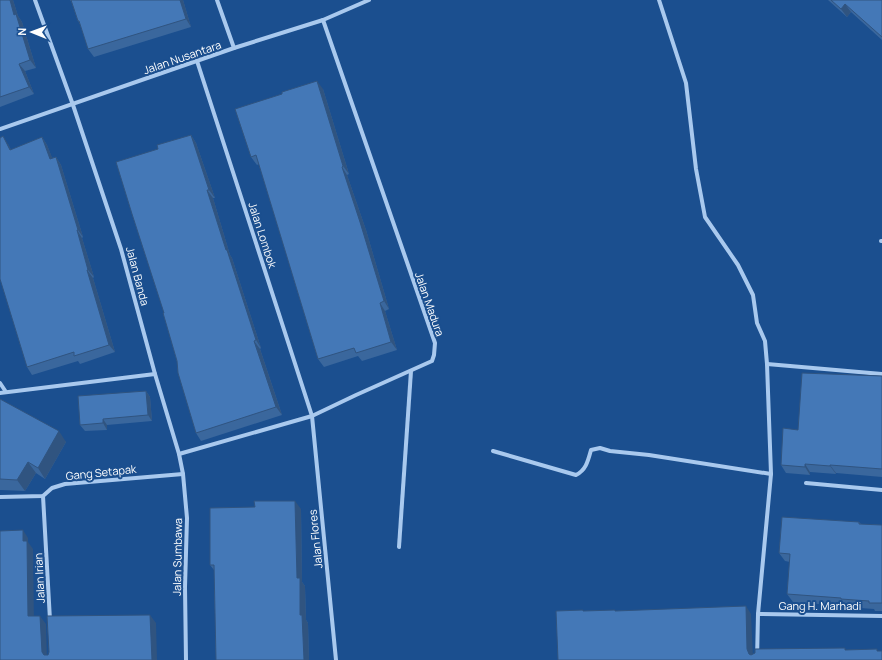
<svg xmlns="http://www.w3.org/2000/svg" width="882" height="660" viewBox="0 0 882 660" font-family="Manrope,sans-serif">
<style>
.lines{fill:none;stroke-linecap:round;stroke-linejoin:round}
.minor{stroke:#a9c9ee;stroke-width:4}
.wall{fill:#3a679d}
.shaded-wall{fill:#305480}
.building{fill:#4478b7;stroke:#305480}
.labels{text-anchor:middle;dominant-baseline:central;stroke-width:4;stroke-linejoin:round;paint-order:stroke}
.street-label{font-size:11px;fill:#fff;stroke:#1b4f8f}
</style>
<rect width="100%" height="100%" fill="#1b4f8f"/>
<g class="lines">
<!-- minor -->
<g class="minor">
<polyline points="35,0 73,105 121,249 155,374 179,454 183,474 187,518 185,587 186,660"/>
<polyline points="217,0 234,48"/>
<polyline points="659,0 686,83 696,169 705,217 738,265 753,295 757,323 765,341 767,364 771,474 758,614 757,660"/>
<polyline points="197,61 312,416 336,660"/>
<polyline points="0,129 234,48 323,20 369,0"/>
<polyline points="881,241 882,241"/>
<polyline points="767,364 882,374"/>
<polyline points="0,383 6,392"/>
<polyline points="0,393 155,374"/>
<path d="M 493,451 L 576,475 C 586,470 588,461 591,450 L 600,448 L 610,451 L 649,455 L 771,474"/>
<polyline points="179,454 312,416 356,395 432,361 434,355 435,343 323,20"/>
<polyline points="806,483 882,490"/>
<polyline points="43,496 50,620"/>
<polyline points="0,497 43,496 52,488 65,484 183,474"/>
<polyline points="399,547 411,371"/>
<polyline points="758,614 882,616"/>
</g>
</g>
<!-- wall -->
<g class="wall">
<polygon points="0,0 13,0 18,16 22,22 36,68 25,71 34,94 0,107"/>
<polygon points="70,0 183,0 191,27 94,57 88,49 81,26 78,21 72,3"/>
<polygon points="828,0 882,0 882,40 851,12 847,17"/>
<polygon points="323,89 349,174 347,175 366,230 389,309 385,311 397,350 362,361 358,356 324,367 318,359 259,164 257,165 251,157"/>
<polygon points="191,135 196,143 215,198 213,198 230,255 232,258 261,348 260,349 282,415 201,441 196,433 164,313"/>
<polygon points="42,137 47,145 52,158 56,157 61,165 83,237 82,238 94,277 93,278 115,352 80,364 78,361 32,375 27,367 8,144 11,150"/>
<polygon points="882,376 882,477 836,473 836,474 810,472 810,475 786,473 781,465 798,430"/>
<polygon points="146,391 150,397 152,421 107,425 107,430 85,431 80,425"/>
<polygon points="0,399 66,442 45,479 36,473 25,491 1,490 0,490"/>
<polygon points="301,509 302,582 305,586 306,620 308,623 309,660 216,660 214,570 210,565"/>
<polygon points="859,522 861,524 882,525 882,611 875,611 874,609 847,607 846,606 793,602 787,594 790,562 785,561 779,553"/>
</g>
<!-- shaded-wall -->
<g class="shaded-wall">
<polygon points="10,0 13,0 18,16 22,22 36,68 30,60 14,15"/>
<polygon points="180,0 183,0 191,27 186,19"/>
<polygon points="845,4 851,12 847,17 841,9"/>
<polygon points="19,64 25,71 34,94 29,87"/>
<polygon points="317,81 323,89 349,174 343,166"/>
<polygon points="191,135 196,143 215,198 209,190"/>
<polygon points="3,136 8,144 15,158 10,150"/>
<polygon points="42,137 47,145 56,167 50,159"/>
<polygon points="56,157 61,165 83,237 78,230"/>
<polygon points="342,167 347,175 366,230 389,309 384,301"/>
<polygon points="207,190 213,198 230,255 232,258 261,348 256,340 226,250"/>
<polygon points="77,230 82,238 94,277 88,270"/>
<polygon points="87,270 93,278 115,352 109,345"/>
<polygon points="380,303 385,311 397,350 391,342"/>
<polygon points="254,341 260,349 282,415 276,407"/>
<polygon points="146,391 150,397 152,421 148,415"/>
<polygon points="103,419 107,425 107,430 103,423"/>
<polygon points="59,431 66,442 45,479 38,468"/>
<polygon points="28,462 36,473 25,491 17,480"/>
<polygon points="805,464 810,472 810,475 805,467"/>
<polygon points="830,465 836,473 836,474 830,466"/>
<polygon points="295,501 301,509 302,582 305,586 306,620 308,623 309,660 304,660 297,578"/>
<polygon points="23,530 28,538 28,542 33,549 34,624 28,616 23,541"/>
<polygon points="746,606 751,614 753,657 749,654 747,649"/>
<polygon points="150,615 156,623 157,660 152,660"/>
<polygon points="40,616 46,624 47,660 42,652"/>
</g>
<!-- building -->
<g class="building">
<polygon points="0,0 10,0 14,15 16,14 30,60 19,64 29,87 0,97"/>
<polygon points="71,0 180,0 186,19 88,49 79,21 78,21"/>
<polygon points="831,0 882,0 882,37 845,4 841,9"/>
<polygon points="317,81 343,166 342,167 360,222 384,301 380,303 391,342 356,353 354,348 318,359 256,155 251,157 235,109 282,94 282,92"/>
<polygon points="191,135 209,190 207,190 226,250 227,250 256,340 254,341 276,407 196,433 178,373 177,361 163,313 164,313 132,214 116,162 158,149 157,145"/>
<polygon points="3,136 10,150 42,137 50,159 56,157 78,230 77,230 88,270 87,270 109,345 74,356 74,352 27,367 0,279 0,138"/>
<polygon points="802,373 882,376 882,469 830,465 830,466 805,464 805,467 781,465 783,428 798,430"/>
<polygon points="146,391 148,415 103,419 103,423 80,425 78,396"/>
<polygon points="0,399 59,431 38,468 28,462 17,480 0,479"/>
<polygon points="254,501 295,501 297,578 300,578 300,615 302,615 304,660 216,660 214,565 210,565 210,508 255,507"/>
<polygon points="782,517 859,522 859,524 882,525 882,603 869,603 869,601 841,599 841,598 787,594 790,554 779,553"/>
<polygon points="23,530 23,541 27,541 28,616 40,616 42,652 44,655 48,655 49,652 47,616 150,615 152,660 0,660 0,531"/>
<polygon points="746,606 747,649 749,654 751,655 755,653 755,649 845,648 845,650 877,649 877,651 882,651 882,660 558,660 556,611 583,610 583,611 615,610 615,611"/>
</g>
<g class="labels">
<!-- street labels -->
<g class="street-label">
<text transform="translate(182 57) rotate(-19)">Jalan Nusantara</text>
<text transform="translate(263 235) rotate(72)">Jalan Lombok</text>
<text transform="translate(138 276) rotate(75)">Jalan Banda</text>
<text transform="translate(430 304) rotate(71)">Jalan Madura</text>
<text transform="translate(101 472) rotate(-6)">Gang Setapak</text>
<text transform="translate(315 539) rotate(-96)">Jalan Flores</text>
<text transform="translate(177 557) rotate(-89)">Jalan Sumbawa</text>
<text transform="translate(39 578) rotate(-93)">Jalan Irian</text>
<text x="820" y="605">Gang H. Marhadi</text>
</g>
</g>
<!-- north arrow -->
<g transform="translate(32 32) rotate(271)" stroke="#1b4f8f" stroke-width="3" paint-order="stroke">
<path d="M0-3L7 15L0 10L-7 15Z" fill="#ffffff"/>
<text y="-6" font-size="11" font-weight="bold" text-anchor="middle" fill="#ffffff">N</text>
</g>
</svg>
